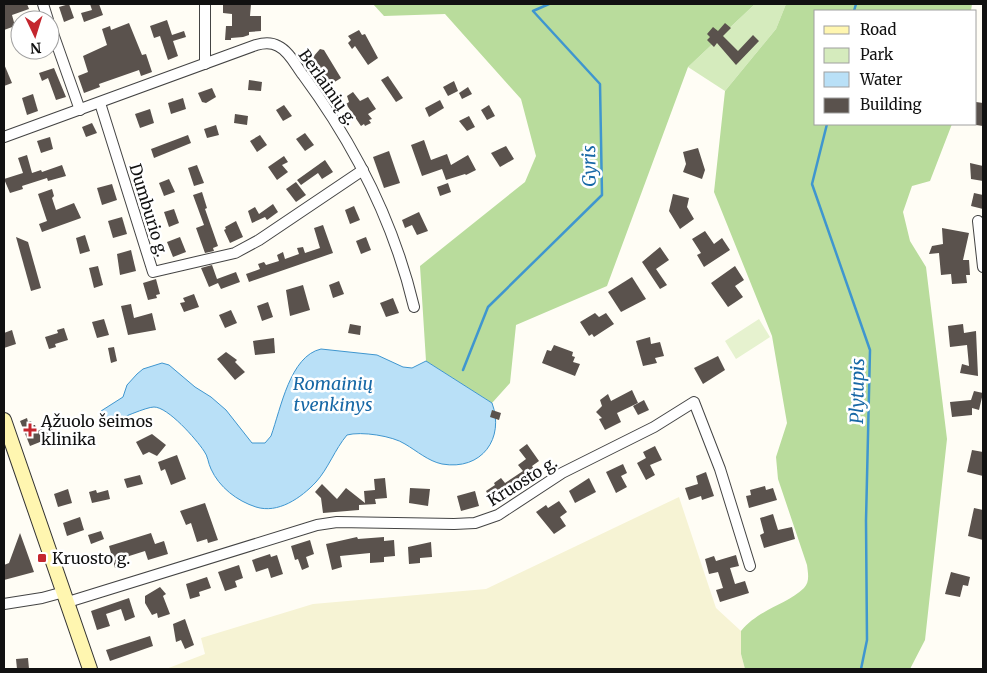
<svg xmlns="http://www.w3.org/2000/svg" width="987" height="673" viewBox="0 0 987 673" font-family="Merriweather,serif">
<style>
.farmland{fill:#f6f3d4}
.green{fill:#d5ebbd}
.forest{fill:#b9dc9c}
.pitch{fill:#e6f2cf}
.water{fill:#b9e0f7;stroke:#3f96cf}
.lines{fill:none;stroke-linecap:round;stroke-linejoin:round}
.stream{stroke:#3f96cf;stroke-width:2.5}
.building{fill:#5a524d}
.street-casing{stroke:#444;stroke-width:12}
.secondary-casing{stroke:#333;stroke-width:16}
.street{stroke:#fff;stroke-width:10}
.secondary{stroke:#fff6b0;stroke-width:14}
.poi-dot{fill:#c4262e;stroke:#fff;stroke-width:2}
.labels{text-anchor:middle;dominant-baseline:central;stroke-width:5;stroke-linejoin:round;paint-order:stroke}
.street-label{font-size:16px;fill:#111;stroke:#fff}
.poi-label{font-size:16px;fill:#111;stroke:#fff;text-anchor:start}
.water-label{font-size:18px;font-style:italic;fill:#1768a6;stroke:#fff}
</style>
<rect width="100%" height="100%" fill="#fffdf5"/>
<!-- farmland -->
<polygon class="farmland" points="679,497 716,608 741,631 741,654 745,669 166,669 205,654 201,638 313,604 486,589"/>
<!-- green -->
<polygon class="green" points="755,4 786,4 776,29 725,91 688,67"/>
<!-- forest -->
<g class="forest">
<polygon points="373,4 755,4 688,67 607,286 516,325 510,383 492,403 426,361 420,266 525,182 536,156 521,99 445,14 384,16"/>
<path d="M 786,4 L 972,4 L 971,11 L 816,11 L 816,124 L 952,124 L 930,181 L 912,186 L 903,212 L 910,241 L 926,267 L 947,439 L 925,640 L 910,669 L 745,669 L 741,654 L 741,631 C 759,609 786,605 804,588 C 810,582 808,573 807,565 L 778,479 L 776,457 L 787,423 L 772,336 L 714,192 L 725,91 L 776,29 Z"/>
</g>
<!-- pitch -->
<polygon class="pitch" points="759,319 770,337 736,359 725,341"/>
<!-- water -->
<path class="water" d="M 321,349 L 377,355 L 403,367 L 412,368 L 426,361 L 492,403 C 505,438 482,471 442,464 C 428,461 417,451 405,444 C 393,436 361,431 347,435 C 335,449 328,469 316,482 C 301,498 278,514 256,507 C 237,501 219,487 211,469 C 208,463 208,456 204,451 C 196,439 168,407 154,407 C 146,407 120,419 111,422 L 106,423 L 99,418 L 101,411 L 123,397 L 127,385 L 137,374 L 143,369 L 162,363 L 169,365 L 195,387 L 211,397 L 226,410 L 252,443 L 265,443 L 271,436 C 281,408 290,356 321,349 Z"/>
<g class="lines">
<!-- stream -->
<g class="stream">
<polyline points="854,11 856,4"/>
<polyline points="827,124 812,184 870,350 866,521 867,640 861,669"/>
<polyline points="463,370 488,307 602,195 600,84 533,11 549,4"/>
</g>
</g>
<!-- building -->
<g class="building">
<polygon points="4,4 27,4 29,9 12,15 15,26 4,30"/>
<polygon points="69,4 74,18 64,22 59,7"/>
<polygon points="90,4 99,4 103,15 84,22 81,13 92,10"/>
<polygon points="223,4 251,4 250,16 261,16 261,31 249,32 249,35 243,37 231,38 231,40 225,40 226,26 232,26 232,14 223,13"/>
<polygon points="167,20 172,35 184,31 186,37 173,41 178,56 168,60 160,36 154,38 150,26"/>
<polygon points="129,23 142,55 146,54 152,72 141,76 139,70 99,84 100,87 84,93 78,76 88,72 83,56 107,45 102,29 110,26 111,30"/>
<polygon points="725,23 731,28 723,36 738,51 753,35 759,41 736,65 717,43 714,47 707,40 710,37 707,34 713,27 718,31"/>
<polygon points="359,30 362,35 365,34 378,58 368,65 355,46 352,49 348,43 351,40 348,36"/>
<polygon points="320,49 324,50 341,78 333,83 330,79 328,80 313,57"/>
<polygon points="4,64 12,83 4,86"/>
<polygon points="54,68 66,97 56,100 48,78 42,81 39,73"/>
<polygon points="388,76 403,98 396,102 381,80"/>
<polygon points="249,80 262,82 261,91 248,90"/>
<polygon points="454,81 458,91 448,96 443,87"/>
<polygon points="468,87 472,94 462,99 459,93"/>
<polygon points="212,88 216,97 206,103 202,102 198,93"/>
<polygon points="353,92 360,101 368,97 376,109 368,114 372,119 369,120 371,123 365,126 364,124 361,126 346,104 349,102 347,96"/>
<polygon points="33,94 38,111 27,115 22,98"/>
<polygon points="183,98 186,109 171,114 168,103"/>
<polygon points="440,100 444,108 429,117 425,108"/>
<polygon points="976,102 983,103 983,126 976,125"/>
<polygon points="284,105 292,116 283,121 276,110"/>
<polygon points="489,105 495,116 487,120 481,110"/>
<polygon points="150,109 154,123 140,128 135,114"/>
<polygon points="235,114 248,116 247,125 234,123"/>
<polygon points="469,116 475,127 467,131 459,121"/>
<polygon points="92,123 97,133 86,137 82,127"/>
<polygon points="216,125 219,135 207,138 204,129"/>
<polygon points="305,133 314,145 305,151 296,139"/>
<polygon points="188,135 191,143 154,158 151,149"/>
<polygon points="260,135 267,145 257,152 250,141"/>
<polygon points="50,137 53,149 41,153 37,141"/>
<polygon points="424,140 431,160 447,154 451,165 468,155 476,170 466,175 465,174 446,180 442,169 422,176 411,145"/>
<polygon points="506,146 514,159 500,167 491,153"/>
<polygon points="698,148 705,170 702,179 683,172 686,164 683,152"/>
<polygon points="389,151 400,183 384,188 373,157"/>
<polygon points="27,155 32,173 41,170 42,172 62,165 66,176 48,181 47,178 22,186 23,189 10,193 4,179 23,173 18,158"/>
<polygon points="284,156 288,162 282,165 288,172 277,180 268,167"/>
<polygon points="325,160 333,172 322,179 318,173 301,185 297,180"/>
<polygon points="970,163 983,166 983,181 971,179"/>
<polygon points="197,165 204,183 194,186 188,168"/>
<polygon points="169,179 175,192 164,196 159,183"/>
<polygon points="296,182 306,195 296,202 286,189"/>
<polygon points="448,183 451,192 440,196 437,187"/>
<polygon points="112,184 117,200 102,205 97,188"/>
<polygon points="52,189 54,196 52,198 56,210 74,203 81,218 42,232 39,224 47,221 38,194"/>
<polygon points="202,192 207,208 205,209 218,246 213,248 214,251 205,253 196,228 204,225 193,195"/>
<polygon points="974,193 983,195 983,209 971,206"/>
<polygon points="673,194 689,198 687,207 694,219 680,229 669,211"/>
<polygon points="273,204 278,212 267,220 265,217 252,223 248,211 255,207 259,214"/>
<polygon points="354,206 360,220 350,224 345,210"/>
<polygon points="174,209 179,223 169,227 164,212"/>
<polygon points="419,212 428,231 417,235 412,225 405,228 402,220"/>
<polygon points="122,217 127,234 113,238 108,221"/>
<polygon points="236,221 243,237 230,243 224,230 226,229 225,227"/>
<polygon points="323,225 333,253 249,282 246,274 260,269 258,264 264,262 266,265 279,261 277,255 283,252 285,259 299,254 297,248 303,247 305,253 320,248 314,228"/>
<polygon points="942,228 969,233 963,260 969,260 970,275 966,275 967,283 952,284 951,274 941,275 939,253 929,254 932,246 943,244"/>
<polygon points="705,231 714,244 722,238 730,250 704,267 697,255 701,253 692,239"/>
<polygon points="85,235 90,251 80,254 76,238"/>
<polygon points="16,237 28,242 41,288 31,291"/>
<polygon points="180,237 186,252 173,257 167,242"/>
<polygon points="366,237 371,250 361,254 356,241"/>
<polygon points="660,247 669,260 656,269 667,285 660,289 642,262"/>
<polygon points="131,250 136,271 120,275 117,254"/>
<polygon points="212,265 217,279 236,272 240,282 221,289 218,283 209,287 201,268"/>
<polygon points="98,266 103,285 94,288 89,268"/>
<polygon points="735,266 744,280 735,286 743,297 728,307 711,283"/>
<polygon points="632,277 646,299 621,312 608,292"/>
<polygon points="156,279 160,294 156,295 157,298 148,300 143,283"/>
<polygon points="339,281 344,294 333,298 329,285"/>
<polygon points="303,285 310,310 290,316 286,290"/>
<polygon points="194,294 199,307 184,312 180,303 185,302 183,298"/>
<polygon points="393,298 399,313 386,317 380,303"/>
<polygon points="268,302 273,317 262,321 257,306"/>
<polygon points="131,304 134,318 152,313 156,330 128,335 121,306"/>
<polygon points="231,310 237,323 225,328 219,315"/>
<polygon points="595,313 599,317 606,313 614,324 594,337 592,334 589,336 580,322"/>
<polygon points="104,319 109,335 97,338 92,322"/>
<polygon points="350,324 361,326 360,335 348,333"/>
<polygon points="963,324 964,333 976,331 978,376 960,373 962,364 969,366 967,345 950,347 948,326"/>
<polygon points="64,328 68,340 55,344 56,347 49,349 45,337 58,333 57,330"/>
<polygon points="12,330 16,344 4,348 4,333"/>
<polygon points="650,337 651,344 660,342 664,356 655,358 657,363 643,366 636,341"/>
<polygon points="274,338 275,353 255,355 253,341"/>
<polygon points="554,345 573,352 572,356 575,357 573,362 580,364 575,376 542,363 547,350 551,351"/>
<polygon points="114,347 117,361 111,363 108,348"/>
<polygon points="226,352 237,360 235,362 245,372 235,380 217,359"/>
<polygon points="718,356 725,370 703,384 694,368"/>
<polygon points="632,390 638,403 617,413 621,422 605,430 599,419 602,418 596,412 602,406 600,400 608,394 611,401"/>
<polygon points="974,391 983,393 979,410 972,408 972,415 952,417 950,402 971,400"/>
<polygon points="644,400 649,410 638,415 633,406"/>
<polygon points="492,410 501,413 499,420 490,417"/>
<polygon points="27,418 28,422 31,421 33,425 35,425 37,431 42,429 44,433 47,432 50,438 30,446 20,421"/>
<polygon points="152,434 166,445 157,456 149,452 143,455 136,442"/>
<polygon points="527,444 539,461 532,466 537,473 502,496 501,494 491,500 486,491 495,485 494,483 501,478 505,483 523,471 518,465 526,459 519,450"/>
<polygon points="655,446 662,460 650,465 655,475 646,480 637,463 646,458 643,452"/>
<polygon points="972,450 983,452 983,476 967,472"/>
<polygon points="177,455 186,479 171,485 165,469 161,471 158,462"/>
<polygon points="623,464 627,473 621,476 627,487 616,493 606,472"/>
<polygon points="706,472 714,496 702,500 701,496 689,500 685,488 698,484 696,476"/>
<polygon points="140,475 143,484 127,488 124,479"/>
<polygon points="385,478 387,498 375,499 376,504 359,505 359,510 323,513 321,498 315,492 322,484 337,499 346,488 365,503 364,491 375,490 374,479"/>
<polygon points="589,478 596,492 575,503 569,491"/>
<polygon points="765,486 766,490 773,488 777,500 749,508 746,496 751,495 750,490"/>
<polygon points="410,488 430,489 428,506 409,503"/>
<polygon points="68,489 72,503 58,507 54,494"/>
<polygon points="96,490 97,493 108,490 110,499 92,503 89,492"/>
<polygon points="475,491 479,506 461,511 457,496"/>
<polygon points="559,501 567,512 560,517 566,526 554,534 536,512 546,505 548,508"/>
<polygon points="205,503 218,540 208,543 207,539 197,542 191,523 186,525 180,511"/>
<polygon points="974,508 983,510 983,540 968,536"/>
<polygon points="773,514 778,530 792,527 795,539 764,548 760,535 764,533 760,518"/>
<polygon points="80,517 84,530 67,536 63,523"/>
<polygon points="101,531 104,539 91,544 88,535"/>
<polygon points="20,533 34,572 4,580 4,565 9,563"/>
<polygon points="151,533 155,544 164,541 168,554 148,560 145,551 126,557 128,564 115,568 109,546"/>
<polygon points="357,537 358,539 384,537 384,541 394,540 395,556 384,557 384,562 370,563 370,553 340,556 342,567 332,570 326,544"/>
<polygon points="310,540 314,554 306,557 309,567 302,570 298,559 295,560 291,546"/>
<polygon points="431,542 432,557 420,558 420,563 409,564 408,547"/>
<polygon points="270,554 271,557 277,555 283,574 271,578 268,568 256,572 252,560"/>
<polygon points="736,555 739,566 730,568 735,584 745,581 749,593 720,602 716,590 723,588 718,572 709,574 705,559 714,556 716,561"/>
<polygon points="239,565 243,578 235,581 237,587 225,591 218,572"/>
<polygon points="951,572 970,577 968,586 963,585 960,597 945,594"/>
<polygon points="207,577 211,588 199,592 200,596 190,599 186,584"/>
<polygon points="160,587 166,594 163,596 170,614 158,618 157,613 152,615 145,603 145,596"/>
<polygon points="129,598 135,617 125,621 121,609 106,614 110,626 97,630 91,611"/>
<polygon points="185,619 194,645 185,649 181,640 176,642 173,624"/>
<polygon points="150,636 153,646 110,661 106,650"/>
<polygon points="28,658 29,669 17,669 16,659"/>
</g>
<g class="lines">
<!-- street casing -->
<g class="street-casing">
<g id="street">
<polyline points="43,4 48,20"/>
<polyline points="50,25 80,110"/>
<polyline points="205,64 205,4"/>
<polyline points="100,103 153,272 235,253 259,240 363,170"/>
<path d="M 4,137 L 256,45 C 263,43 271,42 278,46 C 289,51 296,66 303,75 C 354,144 394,223 414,307"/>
<polyline points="978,221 983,267"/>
<polyline points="68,602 317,525 337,522 454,524 475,523 498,515 562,473 654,427 694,402 720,469 750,566"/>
<polyline points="4,604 42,598 64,592"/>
</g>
</g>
<!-- secondary casing -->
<g class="secondary-casing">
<polyline id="secondary" points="4,420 90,669"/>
</g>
<!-- street -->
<use href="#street" class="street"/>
<!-- secondary -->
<use href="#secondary" class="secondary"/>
</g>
<!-- markers -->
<g class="poi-dot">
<path d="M27.5 422.5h5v5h5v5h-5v5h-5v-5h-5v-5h5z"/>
<rect x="37" y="553" width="10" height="10" rx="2.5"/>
</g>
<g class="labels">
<!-- street labels -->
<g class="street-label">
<text transform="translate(328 87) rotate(55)">Berlainių g.</text>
<text transform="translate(149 210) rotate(73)">Dumburio g.</text>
<text transform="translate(522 481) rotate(-32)">Kruosto g.</text>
</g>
<!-- poi labels -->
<g class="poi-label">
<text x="41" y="421">Ąžuolo šeimos<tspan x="41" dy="18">klinika</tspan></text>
<text x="52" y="558">Kruosto g.</text>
</g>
<!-- water labels -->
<g class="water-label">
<text transform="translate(589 166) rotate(-91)">Gyris</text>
<text x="333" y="383">Romainių<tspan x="333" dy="21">tvenkinys</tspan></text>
<text transform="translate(857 391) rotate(-89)">Plytupis</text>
</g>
</g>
<!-- border -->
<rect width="987" height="673" fill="none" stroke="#111111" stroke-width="10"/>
<!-- legend -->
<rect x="814" y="10" width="162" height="115" fill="#ffffff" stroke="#a0a0a0"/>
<rect x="824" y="26" width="25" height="8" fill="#fff6b0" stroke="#a0a0a0"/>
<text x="860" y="35" font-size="15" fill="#111111">Road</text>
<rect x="824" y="48" width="25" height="15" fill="#d5ebbd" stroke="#a0a0a0"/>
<text x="860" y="60" font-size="15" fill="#111111">Park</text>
<rect x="824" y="72" width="25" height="15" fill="#b9e0f7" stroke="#a0a0a0"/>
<text x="860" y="85" font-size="15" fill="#111111">Water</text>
<rect x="824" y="98" width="25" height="15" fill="#5a524d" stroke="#a0a0a0"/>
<text x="860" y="110" font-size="15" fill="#111111">Building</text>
<!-- north arrow -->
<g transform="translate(35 35) rotate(176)"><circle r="24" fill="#ffffff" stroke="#a0a0a0"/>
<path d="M0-4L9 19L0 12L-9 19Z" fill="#c4262e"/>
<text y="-8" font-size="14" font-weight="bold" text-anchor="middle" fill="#111111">N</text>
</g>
</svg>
